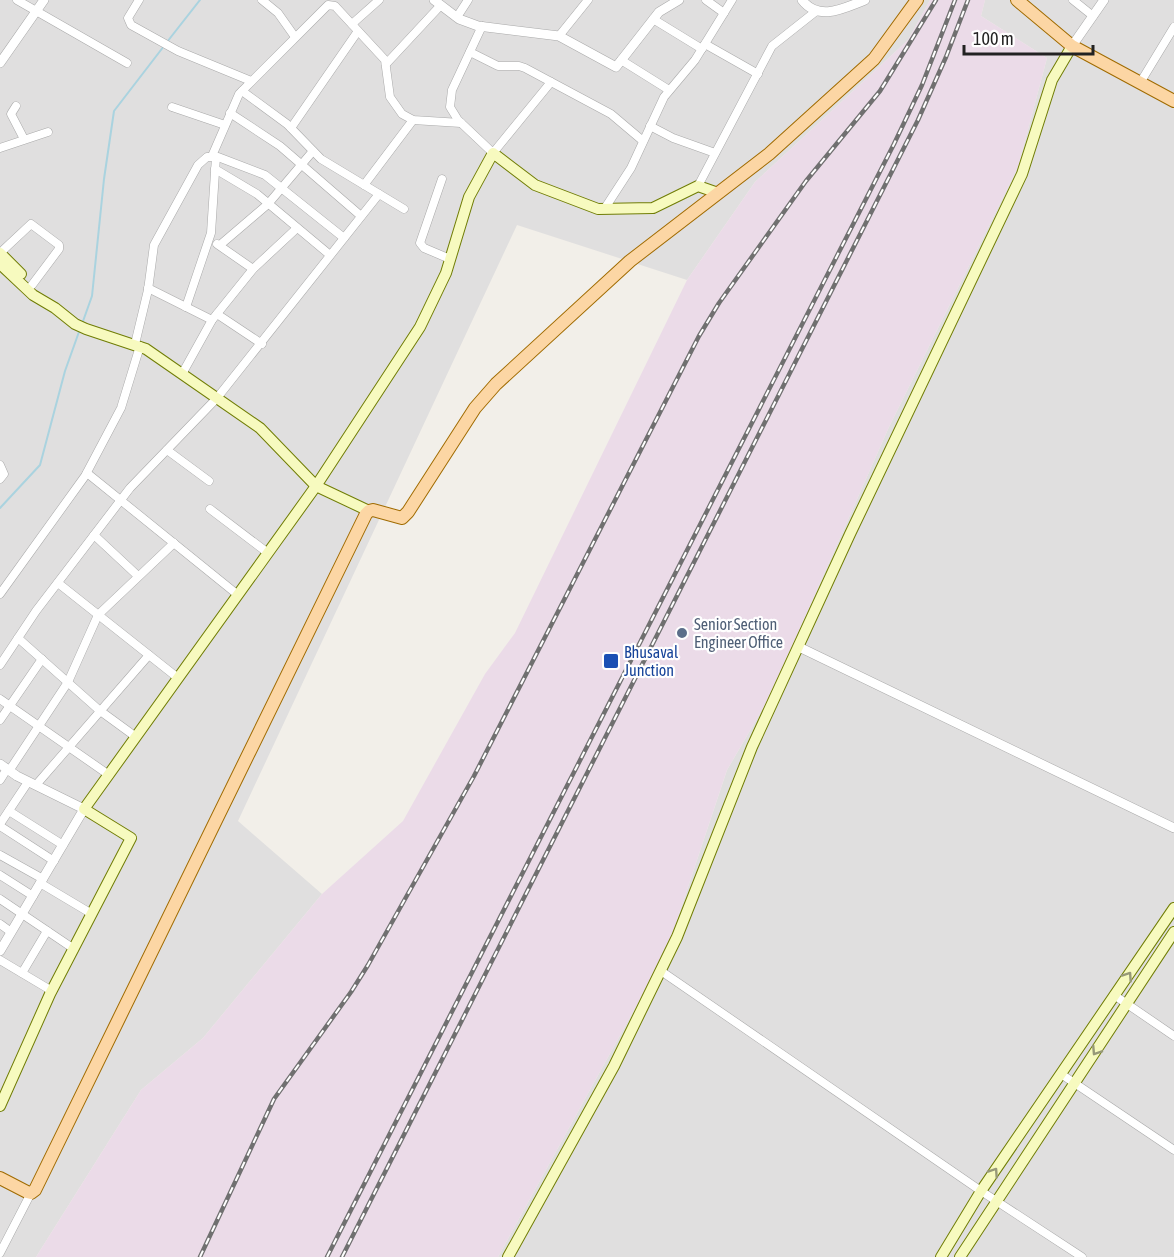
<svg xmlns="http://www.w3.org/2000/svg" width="1174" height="1257" viewBox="0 0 1174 1257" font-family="'Asap Condensed',sans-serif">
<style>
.residential{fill:#e0dfdf}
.industrial{fill:#ebdbe8}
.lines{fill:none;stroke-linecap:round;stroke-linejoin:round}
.stream{stroke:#aad3df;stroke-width:2}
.minor-casing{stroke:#a9a9a9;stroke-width:9}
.tertiary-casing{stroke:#a9a9a9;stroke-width:10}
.secondary-casing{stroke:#707d05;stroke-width:12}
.primary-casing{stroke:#a06b00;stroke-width:14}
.minor{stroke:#fff;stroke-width:8}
.tertiary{stroke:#fff;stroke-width:9}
.secondary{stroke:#f7fabf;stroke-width:10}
.primary{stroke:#fcd6a4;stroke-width:12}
.rail-casing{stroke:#707070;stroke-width:4.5}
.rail{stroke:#fff;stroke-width:2;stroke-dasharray:7;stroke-linecap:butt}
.oneway{stroke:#979978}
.service-dot{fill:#5c6f8a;stroke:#fff;stroke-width:2}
.transit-dot{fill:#1a4fb4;stroke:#fff;stroke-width:2}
.labels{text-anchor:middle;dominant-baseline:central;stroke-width:4.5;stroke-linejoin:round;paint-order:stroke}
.service-label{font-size:16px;fill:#4e5e75;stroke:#fff;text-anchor:start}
.transit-label{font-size:16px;fill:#164399;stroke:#fff;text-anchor:start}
</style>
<rect width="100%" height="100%" fill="#f2efe9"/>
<!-- residential -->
<g class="residential">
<polygon points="0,0 930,0 908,40 755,182 687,280 517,225 238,821 322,894 203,1038 141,1090 36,1257 0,1257"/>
<polygon points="985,0 1174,0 1174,1257 498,1257 667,950 727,770 769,698 889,427 1018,167 1047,58 981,16"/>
</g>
<!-- industrial -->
<polygon class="industrial" points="930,0 985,0 981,16 1047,58 1018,167 889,427 769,698 727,770 667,950 498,1257 36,1257 141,1090 203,1038 322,894 403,821 485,674 515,633 687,280 755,182 908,40"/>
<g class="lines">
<!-- stream -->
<g class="stream">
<polyline points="167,42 200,0"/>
<polyline points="82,324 92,296 104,179 114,111 164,46"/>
<polyline points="0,508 40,465 65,371 80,329"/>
</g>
<!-- minor casing -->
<g class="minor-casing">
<g id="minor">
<polyline points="17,0 127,63"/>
<polyline points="139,0 128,18 131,25 178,51 251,81"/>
<polyline points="262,0 278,13 295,37"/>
<polyline points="706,0 724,13"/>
<polyline points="1073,0 1093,16"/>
<polyline points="457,17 468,0"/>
<polyline points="653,19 702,49"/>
<polyline points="352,24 379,0"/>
<polyline points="482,26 452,90 450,107 458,120 493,153 551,82"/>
<polyline points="559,36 588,0"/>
<polyline points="705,44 758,74"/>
<polyline points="470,52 498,66 519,66 525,68 611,114 643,141"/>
<polyline points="621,60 669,90"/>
<polyline points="386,64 440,6"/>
<polyline points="1140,83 1174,27"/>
<polyline points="242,91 287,124 321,159 404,209"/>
<polyline points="16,106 11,114 24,139"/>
<polyline points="172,107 225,125"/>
<polyline points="230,113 280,146 361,216"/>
<polyline points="650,126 673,138 715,153"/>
<polyline points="291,128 358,31"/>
<polyline points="0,148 48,132"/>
<polyline points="212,156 239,94 328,5 335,6 385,60 390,97 402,114 413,120 461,123"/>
<polyline points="215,169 257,194 330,255"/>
<polyline points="442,179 420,243 424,248 450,259"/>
<polyline points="364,185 413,120"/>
<polyline points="698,186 772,46 815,12"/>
<polyline points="605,208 631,168 664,97 695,60 732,0"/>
<polyline points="217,244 253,269"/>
<polyline points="220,245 268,204 313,151"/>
<polyline points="0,253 31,224 59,245 59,249 32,285"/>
<polyline points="148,288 212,320"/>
<polyline points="186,307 211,233 216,157"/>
<polyline points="217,314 262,344"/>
<polyline points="135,344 148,290 154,245 198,165 207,157 218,157 265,175 344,238"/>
<polyline points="182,374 212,320 253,269 297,228"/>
<polyline points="167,450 209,481"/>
<polyline points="0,465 4,474 0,479"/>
<polyline points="87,473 238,595"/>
<polyline points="210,509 268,553"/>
<polyline points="94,535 138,576"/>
<polyline points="58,583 178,678"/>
<polyline points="0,594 85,476 121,408 140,346"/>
<polyline points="18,638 99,710 136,737"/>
<polyline points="0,665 36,611 130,488 217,398 379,194"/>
<polyline points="0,699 109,775"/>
<polyline points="0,720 42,659"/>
<polyline points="9,771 68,682 98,615 174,543"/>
<polyline points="0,780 7,769"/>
<polyline points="36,785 149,655"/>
<polyline points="9,811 63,845"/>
<polyline points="0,824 28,782"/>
<polyline points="0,826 54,861"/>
<polyline points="0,855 43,879"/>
<polyline points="0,875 33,896"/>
<polyline points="40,883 92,914"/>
<polyline points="0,899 74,949"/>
<polyline points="0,924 11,932"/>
<polyline points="0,960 52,991"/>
<polyline points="661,971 981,1191 1082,1257"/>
<polyline points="22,973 47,931"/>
<polyline points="1114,995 1174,1036"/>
<polyline points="1061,1074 1174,1150"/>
<polyline points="0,1253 31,1193"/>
</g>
</g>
<!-- tertiary casing -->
<g class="tertiary-casing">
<g id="tertiary">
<polyline points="434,0 459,19 478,26 559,36 616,67 659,12 679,0"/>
<path d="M 802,0 C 819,22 844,8 865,0"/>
<polyline points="1072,46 1104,0"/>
<polyline points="0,63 44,0"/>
<polyline points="799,647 1174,828"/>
<polyline points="0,764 17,776 84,809 0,951"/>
</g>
</g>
<!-- secondary casing -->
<g class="secondary-casing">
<g id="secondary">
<polyline points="0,253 21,274"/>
<polyline points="0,264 33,295 55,308 75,324 86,329 146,349 260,428 316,486 369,511"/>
<polyline points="0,1106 50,994 131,838 84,809 316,486 420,327 446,273 469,197 493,153 535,185 598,209 653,208 698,186 718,193"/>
<polyline points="508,1257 614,1066 677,937 752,747 850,534 1022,174 1052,80 1072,46"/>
<polyline points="941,1257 981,1191 1174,908"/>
<polyline points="960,1257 1174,932"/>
</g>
</g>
<!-- primary casing -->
<g class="primary-casing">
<g id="primary">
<polyline points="1017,0 1072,46 1174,101"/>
<polyline points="0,1178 27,1192 31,1193 35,1190 366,514 369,511 373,510 402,518 408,512 475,408 496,384 630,261 769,154 874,59 917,0"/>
</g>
</g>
<!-- minor -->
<use href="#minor" class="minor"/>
<!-- tertiary -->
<use href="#tertiary" class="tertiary"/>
<!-- secondary -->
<use href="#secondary" class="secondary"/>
<!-- primary -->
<use href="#primary" class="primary"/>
<!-- rail casing -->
<g class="rail-casing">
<g id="rail">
<polyline points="200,1257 274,1099 351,992 368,965 474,776 699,336 719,303 806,181 880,91 936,0"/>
<polyline points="327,1257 894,144 922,85 955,0"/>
<polyline points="342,1257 918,120 946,57 968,0"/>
</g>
</g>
<!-- rail -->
<use href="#rail" class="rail"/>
</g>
<!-- one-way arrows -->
<defs><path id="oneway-chevron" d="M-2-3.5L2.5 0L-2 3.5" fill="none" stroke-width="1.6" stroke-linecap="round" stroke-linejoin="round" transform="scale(1.5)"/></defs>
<g class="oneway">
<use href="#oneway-chevron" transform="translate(1128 976) rotate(-56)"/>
<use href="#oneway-chevron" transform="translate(1096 1051) rotate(123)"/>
<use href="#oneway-chevron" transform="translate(994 1172) rotate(-56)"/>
</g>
<!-- markers -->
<circle class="service-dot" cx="682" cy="633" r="6"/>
<rect class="transit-dot" x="603" y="653" width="16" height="16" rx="3"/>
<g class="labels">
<!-- service labels -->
<g class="service-label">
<text x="694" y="624">Senior Section<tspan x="694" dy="18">Engineer Office</tspan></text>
</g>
<!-- transit labels -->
<g class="transit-label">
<text x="624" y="652">Bhusaval<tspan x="624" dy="18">Junction</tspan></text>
</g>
</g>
<!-- scale -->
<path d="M964 45v9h129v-9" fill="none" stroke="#222222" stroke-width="3"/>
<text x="973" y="45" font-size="18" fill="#222222" stroke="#ffffff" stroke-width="4.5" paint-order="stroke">100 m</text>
</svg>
